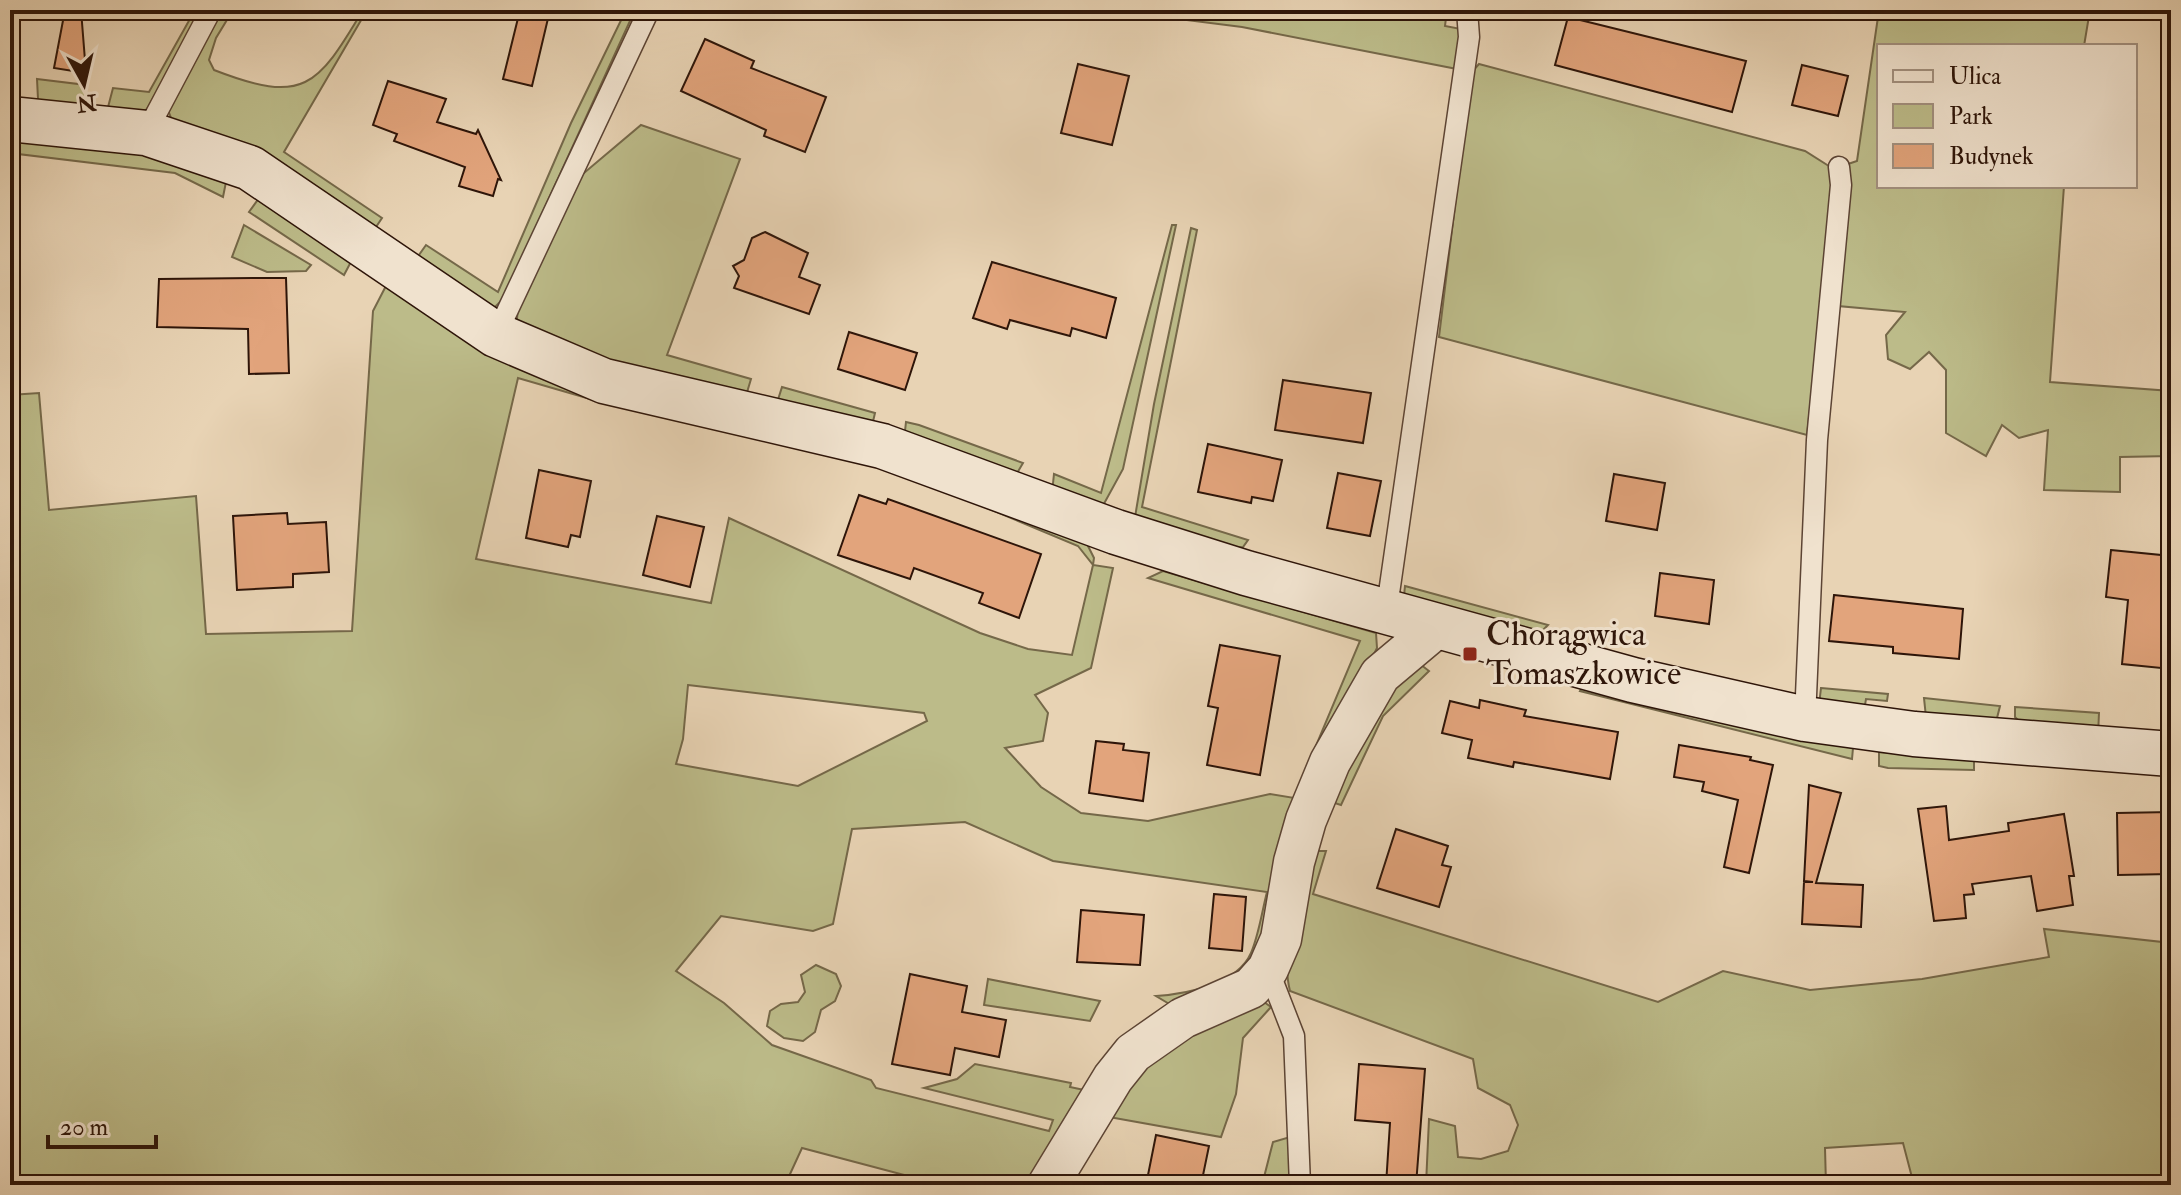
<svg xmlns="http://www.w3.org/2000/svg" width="2181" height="1195" viewBox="0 0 2181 1195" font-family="'IM FELL Double Pica',serif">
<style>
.green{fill:#bcbb89;stroke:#756849;stroke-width:2;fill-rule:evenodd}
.building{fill:#e2a47c;stroke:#2e1509;stroke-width:2}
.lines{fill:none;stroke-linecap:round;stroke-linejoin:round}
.lane-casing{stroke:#5c4434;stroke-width:23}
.street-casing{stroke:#5c4434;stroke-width:43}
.secondary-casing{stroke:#2e1509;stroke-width:47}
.lane{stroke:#f0e2ce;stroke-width:20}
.street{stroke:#f0e2ce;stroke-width:40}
.secondary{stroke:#f0e2ce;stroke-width:44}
.poi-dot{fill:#8f2418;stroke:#f0e2ce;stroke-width:3}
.labels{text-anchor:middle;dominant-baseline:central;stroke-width:6;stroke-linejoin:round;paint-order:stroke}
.poi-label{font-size:34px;fill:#2e1509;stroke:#f0e2ce;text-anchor:start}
</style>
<rect width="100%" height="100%" fill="#e8d3b4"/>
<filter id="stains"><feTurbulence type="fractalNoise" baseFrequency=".0025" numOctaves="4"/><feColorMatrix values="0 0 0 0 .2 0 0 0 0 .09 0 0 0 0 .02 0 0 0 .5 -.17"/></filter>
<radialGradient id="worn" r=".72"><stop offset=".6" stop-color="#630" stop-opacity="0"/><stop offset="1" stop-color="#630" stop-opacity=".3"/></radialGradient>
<!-- green -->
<g class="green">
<polygon points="195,10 203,10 147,109 136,117 107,111 113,88 149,92"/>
<path d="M 220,10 L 233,10 L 216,38 L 209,60 L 214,70 C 304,105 317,87 363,10 L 367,10 L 284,152 L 382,218 L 372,233 L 173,123 L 168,110 Z"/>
<polygon points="626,10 635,10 503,299 493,309 414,262 426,245 498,292 571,123"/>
<polygon points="1108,10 1447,10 1445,26 1461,29 1457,69 1242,27"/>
<polygon points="1879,10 2090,10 2084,46 1879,46 1879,186 2064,186 2050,382 2171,391 2171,456 2120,457 2120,492 2044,490 2048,430 2019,438 2002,425 1986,456 1946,433 1946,370 1929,352 1910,369 1888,359 1886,335 1905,312 1838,306 1848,164 1857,161"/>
<polygon points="1479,64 1805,151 1832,168 1835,184 1807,435 1439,337 1471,73"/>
<polygon points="37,79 86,85 84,110 44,105 38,99"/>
<polygon points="641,125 740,159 667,355 751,379 745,399 691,387 521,331 517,319 518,307 578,178"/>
<polygon points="10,134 93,142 227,177 223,197 175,173 10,153"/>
<polygon points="262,194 354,256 344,275 249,212"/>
<polygon points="244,225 311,265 306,271 267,272 232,257"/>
<polygon points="1172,225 1176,225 1123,469 1100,511 1052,493 1054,474 1101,493"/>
<polygon points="1191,228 1197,230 1142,507 1248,540 1243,547 1223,550 1134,523 1154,404"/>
<path d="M 388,282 L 604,403 L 518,378 L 476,559 L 711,603 L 729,518 L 980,633 L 1028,649 L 1072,655 L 1093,565 L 1078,546 L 925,482 L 1084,538 L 1094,558 L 1093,565 L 1113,568 L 1091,668 L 1035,695 L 1048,713 L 1043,741 L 1005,748 L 1041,787 L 1081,813 L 1148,821 L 1270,794 L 1294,798 L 1360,641 L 1148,578 L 1163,571 L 1376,633 L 1377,648 L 1333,736 L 1275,915 L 1239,980 L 1171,1005 L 1156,996 C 1186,994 1237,985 1251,953 C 1259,934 1262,911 1267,892 L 1053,861 L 965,822 L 852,829 L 833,924 L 813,931 L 721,916 L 676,971 L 724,1003 L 772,1045 L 871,1080 L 876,1088 L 1049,1131 L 1053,1120 L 924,1088 L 957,1079 L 975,1064 L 1071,1083 L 1070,1087 L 1084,1090 L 1033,1185 L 942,1185 L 802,1148 L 785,1185 L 10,1185 L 10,395 L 39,393 L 49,510 L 196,496 L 206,634 L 352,631 L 373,311 ZM 688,685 L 924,713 L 927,721 L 798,786 L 676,764 L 683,739 Z"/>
<polygon points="782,387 875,413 871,430 776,406"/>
<polygon points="906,422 919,425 1023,463 1013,480 904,440"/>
<polygon points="1405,586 1548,625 1537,636 1404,596"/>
<polygon points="1416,661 1429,671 1383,716 1341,805 1325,800 1356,735"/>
<polygon points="1583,686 1853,748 1852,759 1580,691"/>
<polygon points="1821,688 1888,694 1887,701 1866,699 1864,711 1819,705"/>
<polygon points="1924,698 2000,706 1997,718 1985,724 1926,717"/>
<polygon points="2015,707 2099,713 2098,735 2025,728 2015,717"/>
<polygon points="1879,752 1974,758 1974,770 1888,768 1879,766"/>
<path d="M 1318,851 L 1326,851 L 1313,894 L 1658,1002 L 1723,971 L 1810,990 L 1922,979 L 2049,957 L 2044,929 L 2171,943 L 2171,1185 L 1914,1185 L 1903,1143 L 1825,1148 L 1826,1185 L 1426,1185 L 1429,1119 L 1455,1126 L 1458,1157 L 1481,1159 L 1508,1151 L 1518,1125 L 1510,1105 L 1478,1088 L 1473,1059 L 1290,991 C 1279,947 1301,892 1318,851 Z"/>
<polygon points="816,965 836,974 841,986 835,1001 821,1010 815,1032 803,1041 784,1038 767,1026 770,1011 781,1004 798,1002 805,992 801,975"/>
<polygon points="988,979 1100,1001 1090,1021 984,1005"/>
<polygon points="1254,995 1271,1007 1243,1038 1236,1094 1221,1137 1109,1117 1134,1068"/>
<polygon points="1290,1137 1292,1185 1262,1185 1273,1142"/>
</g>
<!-- building -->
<g class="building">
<polygon points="65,10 81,10 86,73 54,68"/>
<polygon points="520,10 550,10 532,86 503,79"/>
<polygon points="1568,17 1746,61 1732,112 1555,65"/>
<polygon points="705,39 754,61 751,68 826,97 805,152 764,136 766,130 681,91"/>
<polygon points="1078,64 1129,76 1112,145 1061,133"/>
<polygon points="1802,65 1848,76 1838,116 1792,105"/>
<polygon points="388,81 446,99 437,122 476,134 478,130 501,180 498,179 493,196 459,186 465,167 394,141 397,134 373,125"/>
<polygon points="765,232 808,253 799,277 820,285 809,314 734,288 739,276 733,266 744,260 752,238"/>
<polygon points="992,262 1116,298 1106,338 1072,328 1070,336 1010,320 1007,329 973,318"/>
<polygon points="253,278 286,278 289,373 249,374 248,329 157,327 159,279"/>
<polygon points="849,332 917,353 905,390 838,369"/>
<polygon points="1283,380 1371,393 1363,443 1275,430"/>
<polygon points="1208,444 1282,460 1273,501 1252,497 1251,503 1198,492"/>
<polygon points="539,470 591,481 580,537 571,535 568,547 526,538"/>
<polygon points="1338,473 1381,481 1370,536 1327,528"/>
<polygon points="1614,474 1665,483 1657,530 1606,521"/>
<polygon points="859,495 886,504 888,499 1041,554 1019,618 979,603 983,593 914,568 910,579 838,555"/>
<polygon points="287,513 288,524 326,522 329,572 293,574 293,587 237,590 233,516"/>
<polygon points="657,516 704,527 690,587 643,575"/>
<polygon points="2111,550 2171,556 2171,669 2122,664 2128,600 2106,597"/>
<polygon points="1660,573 1714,580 1709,624 1655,616"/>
<polygon points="1834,595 1963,609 1959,659 1893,653 1893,647 1829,641"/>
<polygon points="1220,645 1280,656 1260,775 1207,765 1218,708 1208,706"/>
<polygon points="1480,700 1526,710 1524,716 1618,732 1610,779 1514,762 1513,767 1468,758 1472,740 1442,733 1450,701 1479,708"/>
<polygon points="1096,741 1124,744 1123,750 1149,753 1143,801 1089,793"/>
<polygon points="1679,745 1751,757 1750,760 1773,765 1749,873 1724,867 1738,800 1702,791 1704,782 1674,777"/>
<polygon points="1809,785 1841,793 1816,883 1863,885 1861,927 1802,924 1804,882 1813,882 1804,881"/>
<polygon points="1946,806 1949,840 2009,831 2008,823 2064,814 2074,876 2069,876 2073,905 2037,911 2031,876 1972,884 1974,894 1964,895 1966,918 1934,921 1918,809"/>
<polygon points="2171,812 2171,874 2118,875 2117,813"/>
<polygon points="1396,829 1448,846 1442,865 1451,867 1439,907 1377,888"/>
<polygon points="1214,894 1246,897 1242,951 1209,948"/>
<polygon points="1081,910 1144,915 1140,965 1077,962"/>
<polygon points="910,974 967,986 962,1012 1006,1020 999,1057 955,1048 950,1075 892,1064"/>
<polygon points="1359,1064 1425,1069 1416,1185 1386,1185 1390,1123 1355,1120"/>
<polygon points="1156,1135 1209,1146 1201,1185 1146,1185"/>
</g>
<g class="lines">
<!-- lane casing -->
<g class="lane-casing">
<g id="lane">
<polyline points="146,133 211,10"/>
<polyline points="496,335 649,10"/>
<polyline points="1386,614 1469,37 1467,10"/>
<polyline points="1805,719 1817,440 1841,185 1839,167"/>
<polyline points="1268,969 1294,1036 1300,1185"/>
</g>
</g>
<!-- street casing -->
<g class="street-casing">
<polyline id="street" points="1048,1185 1113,1078 1133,1053 1183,1018 1251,988 1268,969 1281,939 1294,862 1306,820 1330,762 1380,675 1436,628"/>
</g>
<!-- secondary casing -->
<g class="secondary-casing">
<polyline id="secondary" points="10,119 146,133 250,168 496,335 604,381 882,446 1116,532 1246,573 1633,680 1805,719 1914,734 2171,754"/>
</g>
<!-- lane -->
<use href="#lane" class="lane"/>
<!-- street -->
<use href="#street" class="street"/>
<!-- secondary -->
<use href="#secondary" class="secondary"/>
</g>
<!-- markers -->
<rect class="poi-dot" x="1462" y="646" width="16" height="16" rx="4"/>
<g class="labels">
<!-- poi labels -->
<g class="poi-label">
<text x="1486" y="634">Chorągwica<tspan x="1486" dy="39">Tomaszkowice</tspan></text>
</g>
</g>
<!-- margin -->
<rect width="2181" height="1195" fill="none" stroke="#e8d3b4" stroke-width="40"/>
<rect x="12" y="12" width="2157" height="1171" fill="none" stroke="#2e1509" stroke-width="4"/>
<rect x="20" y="20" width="2141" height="1155" fill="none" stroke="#2e1509" stroke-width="2"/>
<!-- legend -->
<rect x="1877" y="44" width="260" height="144" fill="#f0e2ce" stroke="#a2907f" stroke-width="2"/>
<rect x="1893" y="70" width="40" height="12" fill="#f0e2ce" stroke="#a2907f" stroke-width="2"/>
<text x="1949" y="84" font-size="24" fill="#2e1509">Ulica</text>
<rect x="1893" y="104" width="40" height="24" fill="#bcbb89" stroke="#a2907f" stroke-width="2"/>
<text x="1949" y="124" font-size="24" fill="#2e1509">Park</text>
<rect x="1893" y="144" width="40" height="24" fill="#e2a47c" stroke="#a2907f" stroke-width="2"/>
<text x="1949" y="164" font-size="24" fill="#2e1509">Budynek</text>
<!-- north arrow -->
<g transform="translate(84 84) rotate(172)" stroke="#f0e2ce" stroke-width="6" paint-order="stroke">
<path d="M0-6L14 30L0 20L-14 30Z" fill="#2e1509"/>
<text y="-12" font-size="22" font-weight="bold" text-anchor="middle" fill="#2e1509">N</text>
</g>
<!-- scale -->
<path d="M48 1135v12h108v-12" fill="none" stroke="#2e1509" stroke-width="4"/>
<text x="60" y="1135" font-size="24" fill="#2e1509" stroke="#f0e2ce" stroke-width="6" paint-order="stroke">20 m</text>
<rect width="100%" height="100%" filter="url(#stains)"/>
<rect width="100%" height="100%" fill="url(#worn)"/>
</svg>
